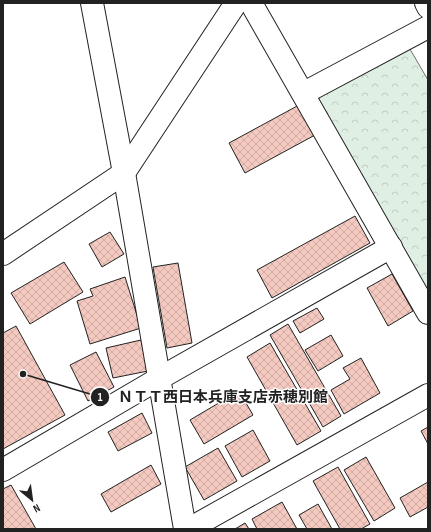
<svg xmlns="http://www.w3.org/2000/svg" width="431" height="532" viewBox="0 0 431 532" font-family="'Sofia Sans Condensed','Noto Sans JP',sans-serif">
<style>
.park{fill:url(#park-crowns);stroke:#6f6f6f}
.building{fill:url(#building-cross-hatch);stroke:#222}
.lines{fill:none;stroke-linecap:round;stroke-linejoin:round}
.minor-casing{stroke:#222;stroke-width:24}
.tertiary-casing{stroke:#222;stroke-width:24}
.minor{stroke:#fff;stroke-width:22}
.tertiary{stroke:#fff;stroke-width:22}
.leader{fill:none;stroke:#222;stroke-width:1.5}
.callout-dot{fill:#222;stroke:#fff;stroke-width:1.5}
.mark-label{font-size:12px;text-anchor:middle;font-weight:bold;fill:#fff}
.callout-label{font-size:15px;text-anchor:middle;font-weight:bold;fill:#222;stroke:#fff;stroke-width:3;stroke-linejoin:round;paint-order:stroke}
</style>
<defs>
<pattern id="park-crowns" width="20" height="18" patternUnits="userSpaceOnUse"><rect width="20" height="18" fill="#e0efe3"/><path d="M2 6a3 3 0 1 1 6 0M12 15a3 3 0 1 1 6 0" fill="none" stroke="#c0cdc2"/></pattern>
<pattern id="building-cross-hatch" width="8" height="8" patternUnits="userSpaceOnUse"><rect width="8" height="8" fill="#f3c9c0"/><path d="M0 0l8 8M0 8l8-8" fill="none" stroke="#d0aca5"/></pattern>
</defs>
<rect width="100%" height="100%" fill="#fff"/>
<!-- park -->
<polygon class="park" points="407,44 428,80 428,295 318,104 320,92"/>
<!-- building -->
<g class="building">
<polygon points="299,105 315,135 245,173 229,143"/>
<polygon points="355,216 370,243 272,298 257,270"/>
<polygon points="110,232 124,254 102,267 89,244"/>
<polygon points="64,262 83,292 30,324 11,293"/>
<polygon points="178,263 192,343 167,348 153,267"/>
<polygon points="392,274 413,311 388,326 367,288"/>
<polygon points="125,277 141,328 90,344 77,301 93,296 90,289"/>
<polygon points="317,308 324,319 300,333 293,321"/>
<polygon points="288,324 341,416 323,427 270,335"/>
<polygon points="16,326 65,415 3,449 3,333"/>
<polygon points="331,335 343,356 318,371 305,350"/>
<polygon points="141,340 148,371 113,378 106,348"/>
<polygon points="270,343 321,431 297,445 247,357"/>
<polygon points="96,352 114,387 88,401 70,365"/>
<polygon points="361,358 380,393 344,414 331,390 350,379 343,368"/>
<polygon points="239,391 253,415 204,444 190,420"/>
<polygon points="142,413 152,433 118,451 108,432"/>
<polygon points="428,427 428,444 421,431"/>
<polygon points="253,430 270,461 242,477 225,446"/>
<polygon points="218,448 237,481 204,500 185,467"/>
<polygon points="366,457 395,508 374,521 344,470"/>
<polygon points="151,465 161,484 111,512 101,494"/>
<polygon points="338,467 370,524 361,529 340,529 313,481"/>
<polygon points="428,482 428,507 410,517 400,498"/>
<polygon points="11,485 36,529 3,529 3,489"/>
<polygon points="282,502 297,529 257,529 252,519"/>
<polygon points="318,504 332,529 307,529 299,515"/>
<polygon points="245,523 249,529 235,529"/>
</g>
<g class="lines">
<!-- minor casing -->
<g class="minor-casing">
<g id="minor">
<polyline points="92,3 124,173 185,529"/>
<polyline points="251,3 428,313"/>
<polyline points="304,93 428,27"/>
<polyline points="3,254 124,173 236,3"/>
<polyline points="3,470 160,378 391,247"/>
</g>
</g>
<!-- tertiary casing -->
<g class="tertiary-casing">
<g id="tertiary">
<polyline points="426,3 428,7"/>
<polyline points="189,529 428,395"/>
</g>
</g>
<!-- minor -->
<use href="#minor" class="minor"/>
<!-- tertiary -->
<use href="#tertiary" class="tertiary"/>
</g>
<!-- callouts -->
<path class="leader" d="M23 374L100 397"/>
<g class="callout-dot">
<circle cx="23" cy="374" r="4"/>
<circle cx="100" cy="397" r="10"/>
</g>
<g class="mark-label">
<text x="100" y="401">1</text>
</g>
<g class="callout-label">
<text x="223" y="402">ＮＴＴ西日本兵庫支店赤穂別館</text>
</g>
<!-- border -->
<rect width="431" height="532" fill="none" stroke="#222222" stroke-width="8"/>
<!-- north arrow -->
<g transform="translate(32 500) rotate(151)" stroke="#ffffff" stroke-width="3" paint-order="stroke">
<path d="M0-3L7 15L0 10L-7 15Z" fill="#222222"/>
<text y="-6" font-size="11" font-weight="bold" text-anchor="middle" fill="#222222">N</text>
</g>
</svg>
